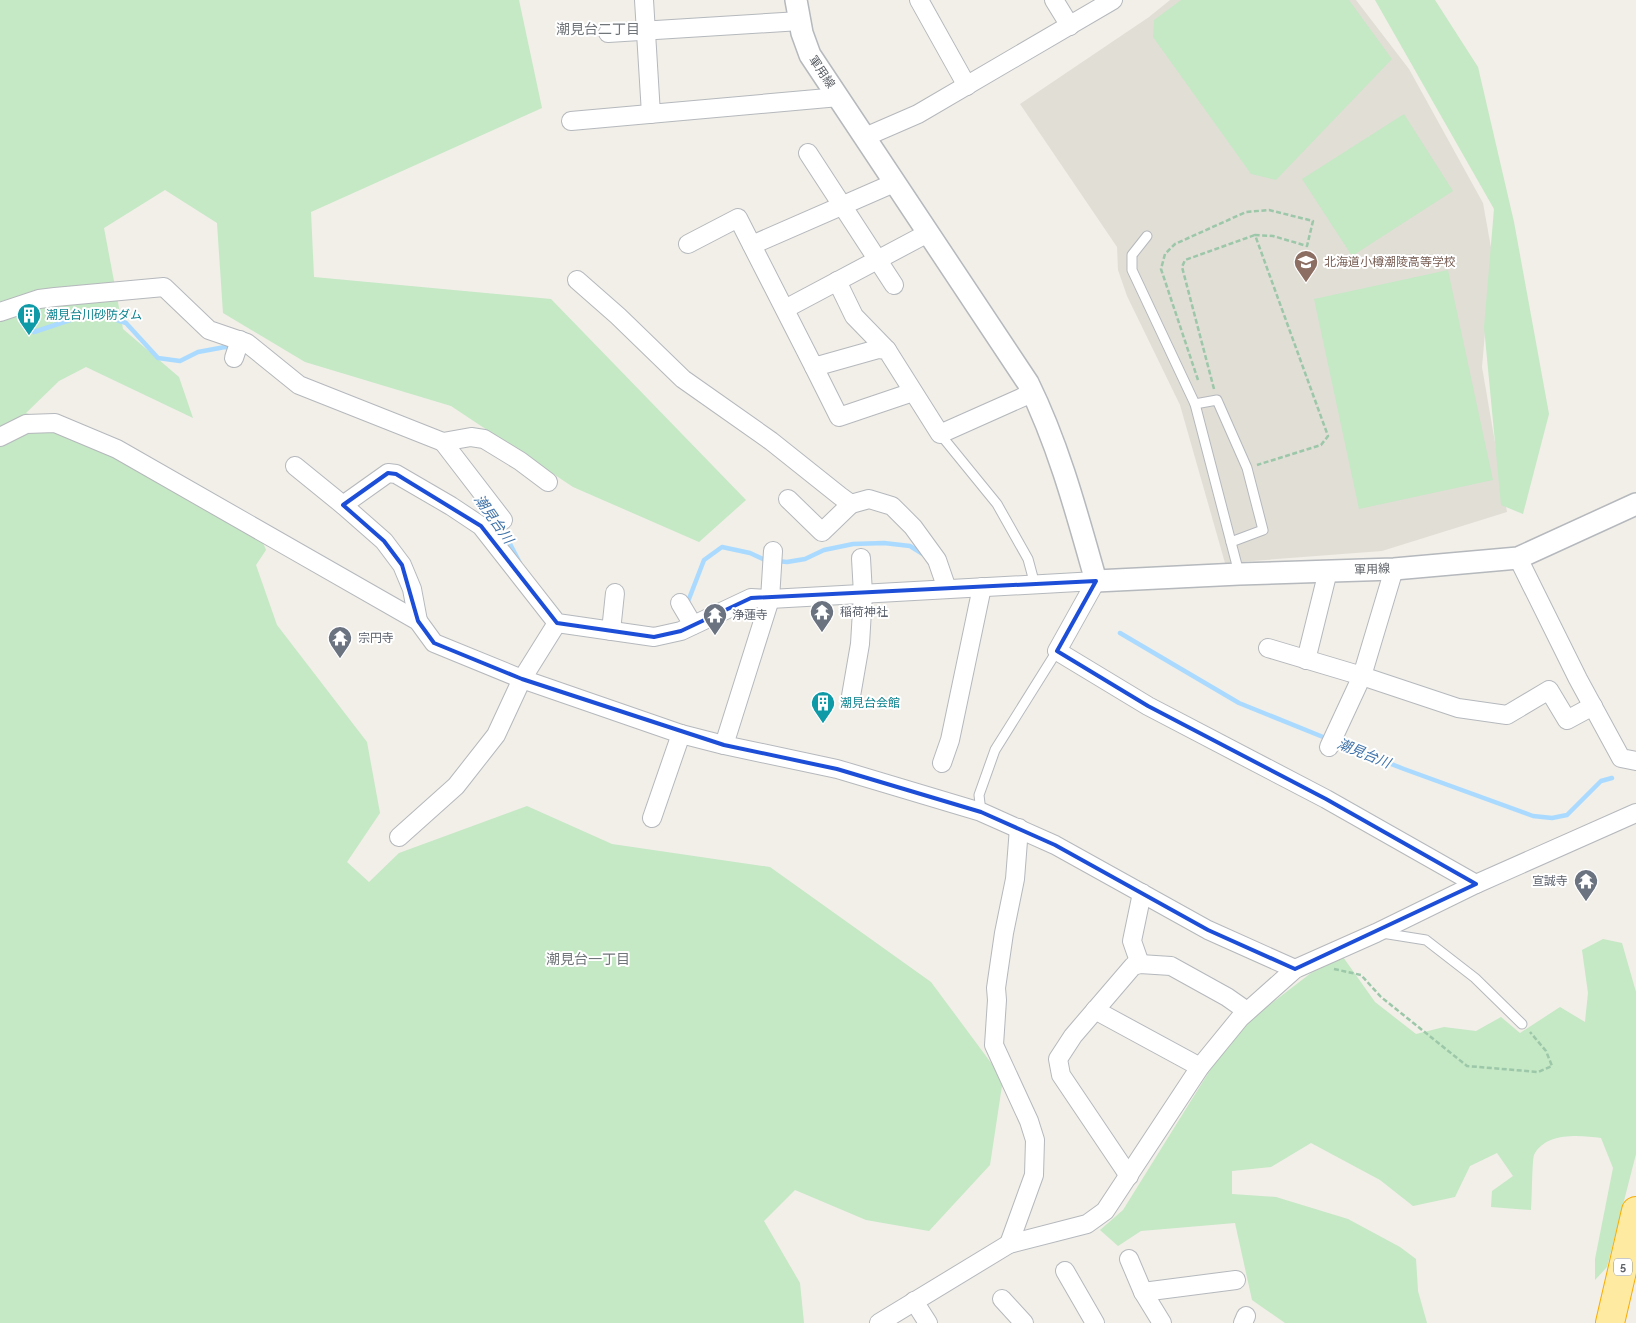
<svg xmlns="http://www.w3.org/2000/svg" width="1636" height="1323" viewBox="0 0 1636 1323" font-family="Raleway,'Noto Sans JP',sans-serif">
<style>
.education{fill:#e1ded6}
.green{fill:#c5e8c5}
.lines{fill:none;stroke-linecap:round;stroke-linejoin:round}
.stream{stroke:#aadaff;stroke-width:4.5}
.service-casing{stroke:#b5b8bc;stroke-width:11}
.minor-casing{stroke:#b5b8bc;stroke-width:20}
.tertiary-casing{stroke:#b5b8bc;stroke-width:24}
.trunk-casing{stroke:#f9ab00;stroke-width:30}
.path{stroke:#9cc7a9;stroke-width:2.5;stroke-dasharray:5 2.5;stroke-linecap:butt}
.service{stroke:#fff;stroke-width:9}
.minor{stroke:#fff;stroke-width:18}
.tertiary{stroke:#fff;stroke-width:21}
.trunk{stroke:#feeaa1;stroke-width:28}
.marked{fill:none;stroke:#1d4ed8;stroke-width:4;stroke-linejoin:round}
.labels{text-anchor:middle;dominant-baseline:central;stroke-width:4;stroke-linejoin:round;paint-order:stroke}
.shield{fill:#fff;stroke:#8f9295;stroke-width:1}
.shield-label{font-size:11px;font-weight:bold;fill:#5f6368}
.street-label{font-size:12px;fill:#5f6368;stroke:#fff}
.education-label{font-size:12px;fill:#785e54;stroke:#fff;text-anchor:start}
.culture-label{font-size:12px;fill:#0d838f;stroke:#fff;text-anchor:start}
.worship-label{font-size:12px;fill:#5b616d;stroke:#fff;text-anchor:start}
.neighbourhood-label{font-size:14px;fill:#70757a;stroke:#fff}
.water-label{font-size:14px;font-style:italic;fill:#4174aa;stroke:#fff}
</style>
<rect width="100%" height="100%" fill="#f1efe8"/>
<!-- education -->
<polygon class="education" points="1170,0 1356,0 1409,69 1483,203 1492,253 1482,367 1507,512 1382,551 1225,563 1180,405 1127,296 1118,270 1117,247 1020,104 1149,17"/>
<!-- green -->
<g class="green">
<polygon points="0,0 519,0 542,108 311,212 314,277 551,299 746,500 699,542 573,487 451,406 305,362 223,313 217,223 165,190 104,228 123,329 179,377 193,418 86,367 59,381 26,413 55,423 257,528 266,550 256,565 277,625 367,742 380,813 347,862 369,882 399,853 527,806 612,844 770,867 931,982 1003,1079 990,1165 929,1231 866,1220 795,1190 764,1221 800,1283 804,1323 0,1323"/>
<polygon points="1181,0 1349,0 1392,59 1276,180 1251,174 1153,37 1154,20"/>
<polygon points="1375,0 1435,0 1478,67 1514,222 1549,414 1523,514 1501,505 1484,327 1494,209"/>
<polygon points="1404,114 1453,191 1352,256 1302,179"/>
<polygon points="1448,270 1493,480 1359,509 1314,299"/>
<path d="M 1603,939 L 1622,943 L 1636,992 L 1636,1154 L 1607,1267 L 1595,1280 L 1595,1259 L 1613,1168 L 1601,1138 C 1580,1135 1545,1132 1534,1155 C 1532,1160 1532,1200 1531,1210 L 1491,1207 L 1492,1191 L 1513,1176 L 1497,1153 L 1470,1166 L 1455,1197 L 1413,1206 L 1380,1180 L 1311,1143 L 1271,1167 L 1232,1171 L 1232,1194 L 1276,1197 L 1348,1219 L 1400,1247 L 1416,1259 L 1418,1291 L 1427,1323 L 1285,1323 L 1252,1300 L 1235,1223 L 1141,1231 L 1118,1246 L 1100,1230 L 1123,1210 L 1230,1038 L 1263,1010 L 1311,973 L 1343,957 L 1375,1002 L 1416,1034 L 1444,1027 L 1476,1031 L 1501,1017 L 1520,1033 L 1560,1007 L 1585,1022 L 1588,993 L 1582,950 Z"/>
</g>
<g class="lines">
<!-- stream -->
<g class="stream">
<polyline points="34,332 79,317 96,313 126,323 158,358 180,361 198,352 225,347 234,348"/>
<polyline points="499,523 520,563"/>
<polyline points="777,561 787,562 805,559 824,550 853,544 884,543 910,546 926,556"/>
<polyline points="687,604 704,560 722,547 750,553 767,561"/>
<polyline points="1120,633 1239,703 1328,739"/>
<polyline points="1335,742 1404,769 1533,816 1552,818 1567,815 1601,781 1612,778"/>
</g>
<!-- service casing -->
<g class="service-casing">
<g id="service">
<polyline points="1147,236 1132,255 1132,270 1195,404 1239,573"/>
<polyline points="1195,404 1217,400 1247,468 1263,530 1231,542"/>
<polyline points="940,434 997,504 1028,559 1035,585"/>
<polyline points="981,812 979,795 995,750 1057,651"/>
<polyline points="1382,933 1426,940 1475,978 1522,1024"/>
</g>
</g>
<!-- minor casing -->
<g class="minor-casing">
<g id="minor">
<polyline points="644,0 651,114"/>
<polyline points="919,0 967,86"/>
<polyline points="1054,0 1070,26"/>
<polyline points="608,33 800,21"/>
<polyline points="571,121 839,97"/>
<polyline points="865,137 918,114 1113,0"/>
<polyline points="808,153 894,285"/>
<polyline points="688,244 738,218 814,367 878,349 887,350 940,434 1032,393"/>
<polyline points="752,245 894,183"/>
<polyline points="577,280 618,316 683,379 771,441 840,496 851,504 869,499 892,506 913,527 937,560 947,589"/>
<polyline points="837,281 854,316 887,350"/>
<polyline points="785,309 928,233"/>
<polyline points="0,312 39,299 55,297 164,287 209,330 247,343 299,385 443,442 471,437 484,439 520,461 548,482"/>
<polyline points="234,358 240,340"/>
<polyline points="814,367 839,417 913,392"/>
<polyline points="0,437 26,424 55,423 117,449 418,621 434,643 522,679 681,734 724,745 837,769 981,812 1055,845 1208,930 1295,969"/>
<polyline points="443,442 503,520"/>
<polyline points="295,466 343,505 384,541 402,565 412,589 418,621"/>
<polyline points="788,499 822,532 851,504"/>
<polyline points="343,505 388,473 396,474 451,506 481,526 557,623 654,637 681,631 751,598 770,599 1096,581"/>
<polyline points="1518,558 1578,679 1621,758 1636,761"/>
<polyline points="1096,581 1057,651 1148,706 1326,799 1476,884"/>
<polyline points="680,603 693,625"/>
<polyline points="611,631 615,593"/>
<polyline points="1268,648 1362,676 1458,708 1507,715 1549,690 1567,720 1593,706"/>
<polyline points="1306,660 1328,571"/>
<polyline points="851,696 860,644 863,594 861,558"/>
<polyline points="724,745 770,599 773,551"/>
<polyline points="1329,747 1362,676 1394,569"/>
<polyline points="942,763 950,740 982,587"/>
<polyline points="652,818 681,734"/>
<polyline points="399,837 456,786 496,735 522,679 557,623"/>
<polyline points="1140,964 1132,941 1142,893"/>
<polyline points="1095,1010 1200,1067"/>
<polyline points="1129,1176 1061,1075 1058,1059 1073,1036 1133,966 1140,964 1171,966 1227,997 1247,1011"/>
<polyline points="1009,1244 1034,1175 1035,1140 1029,1121 994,1045 997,1000 996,988 1004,933 1015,879 1019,828"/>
<polyline points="1129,1259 1143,1292 1162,1323"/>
<polyline points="1065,1271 1095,1323"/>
<polyline points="1143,1292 1236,1280"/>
<polyline points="1002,1299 1024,1323"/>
<polyline points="914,1301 928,1323"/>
<polyline points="879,1323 1009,1244 1087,1224 1105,1211 1200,1067 1240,1018 1295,969 1376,933 1476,884 1636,813"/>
<polyline points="1243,1323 1246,1316"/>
</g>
</g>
<!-- tertiary casing -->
<g class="tertiary-casing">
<path id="tertiary" d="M 796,0 L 802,33 L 810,55 L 1028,383 C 1059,446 1077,514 1096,581 L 1239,574 L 1394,569 L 1518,558 L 1636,504"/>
</g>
<!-- trunk casing -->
<g class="trunk-casing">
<polyline id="trunk" points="1610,1323 1636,1211"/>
</g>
<!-- path -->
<g class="path">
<polyline points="1198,380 1161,269 1165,254 1175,244 1246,212 1269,210 1313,221 1307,246 1273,236 1255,235 1328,436 1321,445 1257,465"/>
<polyline points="1214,389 1182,267 1185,260 1255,235"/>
<polyline points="1334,969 1361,975 1381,997 1467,1066 1538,1072 1552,1066 1546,1051 1530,1032"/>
</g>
<!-- service -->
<use href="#service" class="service"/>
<!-- minor -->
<use href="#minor" class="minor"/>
<!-- tertiary -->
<use href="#tertiary" class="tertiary"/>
<!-- trunk -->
<use href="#trunk" class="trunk"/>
</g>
<!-- marked area -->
<path class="marked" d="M 388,473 L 396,474 L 481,526 L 557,623 L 654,637 L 681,631 L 751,598 L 1096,581 L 1057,651 L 1148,706 L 1326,799 L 1476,884 L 1295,969 L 1208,930 L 1055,845 L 981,812 L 837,769 L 724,745 L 522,679 L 434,643 L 418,621 L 402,565 L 384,541 L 343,505 Z"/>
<!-- icons -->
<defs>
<g id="school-pin" transform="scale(1.25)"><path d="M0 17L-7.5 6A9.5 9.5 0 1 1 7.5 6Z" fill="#8d6e63" stroke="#fff"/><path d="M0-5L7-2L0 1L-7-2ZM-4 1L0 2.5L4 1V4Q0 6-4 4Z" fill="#fff"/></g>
<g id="building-pin" transform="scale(1.25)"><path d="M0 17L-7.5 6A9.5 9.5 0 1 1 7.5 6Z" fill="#0f9aa8" stroke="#fff"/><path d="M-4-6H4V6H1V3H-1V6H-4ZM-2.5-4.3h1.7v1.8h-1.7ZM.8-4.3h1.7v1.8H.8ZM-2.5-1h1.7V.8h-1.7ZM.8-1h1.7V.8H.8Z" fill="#fff"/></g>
<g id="temple-pin" transform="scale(1.25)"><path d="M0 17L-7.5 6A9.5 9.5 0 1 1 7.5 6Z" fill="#6b7280" stroke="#fff"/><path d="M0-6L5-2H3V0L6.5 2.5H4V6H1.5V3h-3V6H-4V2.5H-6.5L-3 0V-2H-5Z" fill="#fff"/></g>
</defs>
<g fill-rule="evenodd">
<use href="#school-pin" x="1306" y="262"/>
<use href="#building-pin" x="29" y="315"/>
<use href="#temple-pin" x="822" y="612"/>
<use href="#temple-pin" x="715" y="615"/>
<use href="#temple-pin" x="340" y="638"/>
<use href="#building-pin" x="823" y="703"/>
<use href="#temple-pin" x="1586" y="881"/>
</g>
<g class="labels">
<!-- shield labels -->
<rect class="shield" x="1614" y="1258.5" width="18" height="17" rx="4"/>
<g class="shield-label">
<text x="1623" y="1267">5</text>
</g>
<!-- street labels -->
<g class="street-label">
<text transform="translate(822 72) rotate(56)">軍用線</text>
<text transform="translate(1372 569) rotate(-2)">軍用線</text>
</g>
<!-- education labels -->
<g class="education-label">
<text x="1324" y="262">北海道小樽潮陵高等学校</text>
</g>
<!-- culture labels -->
<g class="culture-label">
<text x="46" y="315">潮見台川砂防ダム</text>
<text x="840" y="703">潮見台会館</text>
</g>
<!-- worship labels -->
<g class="worship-label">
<text x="840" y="612">稲荷神社</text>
<text x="732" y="615">浄蓮寺</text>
<text x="358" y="638">宗円寺</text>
<text x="1568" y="881" text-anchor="end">宣誠寺</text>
</g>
<!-- neighbourhood labels -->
<g class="neighbourhood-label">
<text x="598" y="29">潮見台二丁目</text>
<text x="588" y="959">潮見台一丁目</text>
</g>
<!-- water labels -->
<g class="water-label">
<text transform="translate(494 519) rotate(55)">潮見台川</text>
<text transform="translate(1364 753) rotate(22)">潮見台川</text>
</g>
</g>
</svg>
